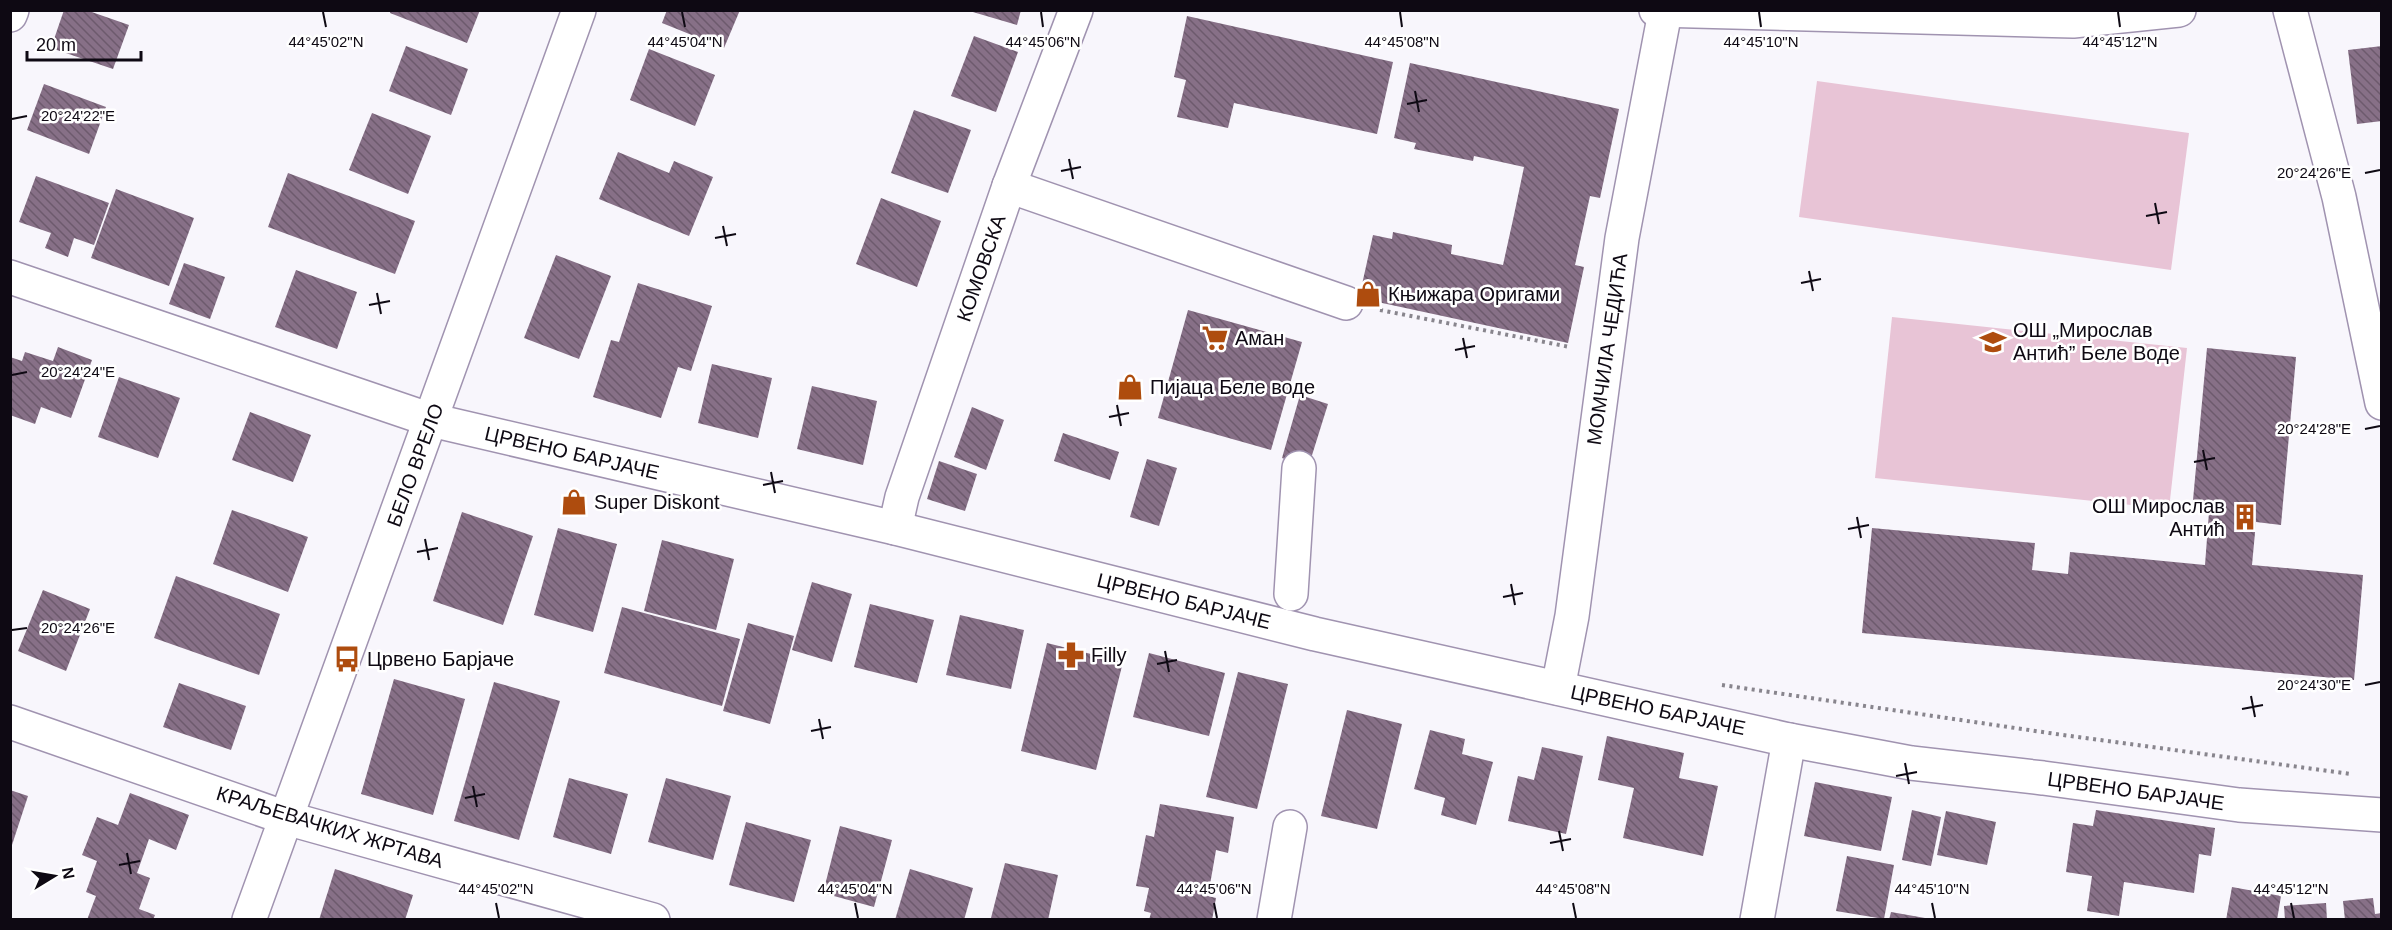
<svg xmlns="http://www.w3.org/2000/svg" width="2392" height="930" viewBox="0 0 2392 930" font-family="Arial,sans-serif">
<style>
.park{fill:#e8c4d6}
.building{fill:url(#building-back-hatch)}
.lines{fill:none;stroke-linecap:round;stroke-linejoin:round}
.minor-casing{stroke:#a093b0;stroke-width:36}
.path{stroke:#88858d;stroke-width:4;stroke-dasharray:3 4.5;stroke-linecap:butt}
.minor{stroke:#fff;stroke-width:33}
.ticks{fill:none;stroke:#0e0913;stroke-width:2}
.labels{text-anchor:middle;dominant-baseline:central;stroke-width:5;stroke-linejoin:round;paint-order:stroke}
.street-label{font-size:20px;fill:#0e0913;stroke:#fff}
.poi-label{font-size:20px;fill:#0e0913;stroke:#fff;text-anchor:start}
.ticks-label{font-size:15px;text-anchor:middle;fill:#0e0913;stroke:#fff;stroke-width:5;stroke-linejoin:round;paint-order:stroke}
</style>
<defs>
<pattern id="building-back-hatch" width="6" height="6" patternUnits="userSpaceOnUse" patternTransform="scale(1.5)"><rect width="6" height="6" fill="#877087"/><path d="M-1 5l2 2M0 0l6 6M5-1l2 2" fill="none" stroke="#6d5a6d"/></pattern>
</defs>
<rect width="100%" height="100%" fill="#f8f6fc"/>
<!-- park -->
<g class="park">
<polygon points="1817,81 2189,133 2171,270 1799,217"/>
<polygon points="1892,317 2187,348 2169,509 1875,478"/>
</g>
<!-- building -->
<g class="building">
<polygon points="64,10 86,10 129,25 113,69 51,48"/>
<polygon points="391,10 480,10 467,43 390,13"/>
<polygon points="667,10 740,10 724,48 662,23"/>
<polygon points="966,10 1021,10 1017,25"/>
<polygon points="1187,16 1393,62 1377,134 1234,103 1228,128 1177,117 1186,80 1174,77"/>
<polygon points="974,36 1018,52 996,112 951,96"/>
<polygon points="406,46 468,69 451,115 389,91"/>
<polygon points="2382,46 2382,121 2357,124 2348,50"/>
<polygon points="649,49 715,75 695,126 630,100"/>
<polygon points="1410,63 1619,109 1600,198 1590,196 1575,265 1584,267 1568,343 1359,298 1373,235 1392,239 1393,232 1452,245 1451,254 1503,265 1514,215 1524,167 1474,156 1473,161 1414,149 1416,143 1394,138"/>
<polygon points="44,84 106,107 89,154 27,130"/>
<polygon points="914,110 971,130 948,193 891,173"/>
<polygon points="372,113 431,136 408,194 349,170"/>
<polygon points="618,152 669,173 674,161 713,177 689,236 599,199"/>
<polygon points="288,173 415,221 395,274 268,227"/>
<polygon points="36,176 109,203 94,245 74,238 68,257 45,248 51,233 19,222"/>
<polygon points="116,189 194,218 169,286 91,258"/>
<polygon points="881,198 941,221 917,287 856,264"/>
<polygon points="556,255 611,276 579,359 524,338"/>
<polygon points="184,263 225,277 210,319 169,304"/>
<polygon points="296,270 357,292 337,349 275,327"/>
<polygon points="638,283 712,306 691,371 678,367 661,418 593,397 611,340 619,342"/>
<polygon points="1188,310 1302,342 1271,450 1158,418"/>
<polygon points="58,347 92,360 71,418 41,407 35,424 10,415 10,357 22,361 25,352 53,361"/>
<polygon points="2207,348 2296,357 2281,525 2256,522 2252,565 2363,575 2354,680 1862,633 1872,528 2035,543 2032,570 2068,574 2070,552 2205,565 2209,512 2192,511"/>
<polygon points="712,364 772,378 758,438 698,423"/>
<polygon points="119,377 180,398 158,458 98,437"/>
<polygon points="812,386 877,401 863,465 797,449"/>
<polygon points="1300,395 1328,404 1308,468 1282,458"/>
<polygon points="972,407 1004,420 986,470 954,457"/>
<polygon points="250,412 311,435 293,482 232,460"/>
<polygon points="1063,433 1119,452 1110,480 1054,461"/>
<polygon points="1147,459 1177,468 1159,526 1130,517"/>
<polygon points="939,461 977,474 965,511 927,499"/>
<polygon points="232,510 308,537 288,592 213,564"/>
<polygon points="462,512 533,536 503,625 433,601"/>
<polygon points="558,528 617,544 593,632 534,615"/>
<polygon points="662,540 734,559 716,630 644,611"/>
<polygon points="176,576 280,614 259,675 154,638"/>
<polygon points="812,582 852,594 832,662 792,650"/>
<polygon points="43,590 90,609 66,671 18,651"/>
<polygon points="870,604 934,620 917,683 854,667"/>
<polygon points="622,607 740,639 722,706 604,673"/>
<polygon points="960,615 1024,630 1011,689 946,675"/>
<polygon points="748,623 794,636 770,724 723,711"/>
<polygon points="1047,643 1123,662 1096,770 1021,751"/>
<polygon points="1149,653 1225,673 1209,736 1133,717"/>
<polygon points="1238,672 1288,684 1257,809 1206,797"/>
<polygon points="394,679 465,699 433,815 361,794"/>
<polygon points="494,682 560,701 519,840 454,821"/>
<polygon points="179,683 246,706 231,750 163,727"/>
<polygon points="1347,710 1402,724 1377,829 1321,816"/>
<polygon points="1430,730 1465,739 1462,754 1493,762 1476,825 1441,815 1445,798 1414,789"/>
<polygon points="1607,736 1684,753 1679,778 1718,786 1703,856 1623,838 1634,788 1598,780"/>
<polygon points="1542,747 1583,756 1566,834 1508,821 1518,776 1534,780"/>
<polygon points="569,778 628,794 611,854 553,837"/>
<polygon points="666,778 731,796 713,860 648,842"/>
<polygon points="1815,782 1892,797 1881,851 1804,836"/>
<polygon points="10,790 28,796 11,848 10,848"/>
<polygon points="130,793 189,815 176,850 149,839 137,873 150,878 139,909 155,915 153,920 87,920 96,896 86,892 97,861 82,855 97,817 118,825"/>
<polygon points="1160,804 1234,817 1228,853 1216,850 1215,856 1208,896 1216,898 1212,920 1149,920 1151,913 1144,911 1149,888 1136,886 1146,835 1154,837"/>
<polygon points="1912,810 1941,817 1931,866 1902,860"/>
<polygon points="2096,810 2215,828 2211,856 2199,854 2194,893 2124,882 2119,916 2087,911 2092,876 2066,872 2073,823 2093,826"/>
<polygon points="1946,811 1996,822 1987,865 1937,855"/>
<polygon points="746,822 811,840 794,902 729,885"/>
<polygon points="840,826 892,840 874,907 823,893"/>
<polygon points="1847,856 1894,865 1884,919 1836,911"/>
<polygon points="1005,863 1058,875 1048,920 991,918"/>
<polygon points="335,869 413,895 405,920 319,920"/>
<polygon points="910,869 973,888 964,920 895,920"/>
<polygon points="2232,887 2281,896 2277,920 2226,920"/>
<polygon points="2373,898 2375,914 2382,913 2382,920 2345,920 2343,901"/>
<polygon points="2326,903 2327,920 2285,920 2284,906"/>
<polygon points="1891,912 1925,918 1925,920 1889,920"/>
</g>
<g class="lines">
<!-- minor casing -->
<g class="minor-casing">
<g id="minor">
<polyline points="1656,10 2073,21 2179,10"/>
<polyline points="2290,10 2339,197 2382,403"/>
<polyline points="10,15 12,10"/>
<polyline points="1009,186 1346,303"/>
<polyline points="10,277 431,420 895,528 1315,634 1789,740 1911,763 2043,778 2239,805 2382,815"/>
<polyline points="895,528 902,497 1009,186 1076,10"/>
<polyline points="1291,594 1299,468"/>
<polyline points="1558,688 1572,616 1622,238 1665,12"/>
<polyline points="10,722 286,818 653,920"/>
<polyline points="249,920 579,10"/>
<polyline points="1274,920 1290,827"/>
<polyline points="1757,920 1789,740"/>
</g>
</g>
<!-- path -->
<g class="path">
<polyline points="1380,310 1570,347"/>
<polyline points="1722,685 2056,734 2351,774"/>
</g>
<!-- minor -->
<use href="#minor" class="minor"/>
</g>
<!-- ticks -->
<path class="ticks" d="M 323,12 L 326,27M 682,12 L 685,27M 1041,12 L 1043,27M 1400,12 L 1402,27M 1759,12 L 1761,27M 2118,12 L 2120,27M 1415,91 L 1419,112M 1407,104 L 1427,100M 12,119 L 27,116M 1069,159 L 1073,179M 1061,171 L 1081,167M 2365,173 L 2380,170M 2155,203 L 2159,224M 2146,216 L 2167,212M 723,226 L 727,246M 715,238 L 736,234M 1809,271 L 1813,291M 1801,283 L 1821,279M 377,293 L 381,314M 369,305 L 390,301M 1463,338 L 1467,358M 1455,350 L 1475,346M 12,375 L 27,372M 1117,405 L 1121,426M 1109,417 L 1129,413M 2365,429 L 2380,426M 2203,450 L 2207,470M 2194,462 L 2215,458M 771,472 L 775,493M 763,485 L 783,481M 1857,517 L 1861,538M 1848,529 L 1869,525M 425,539 L 429,560M 417,552 L 438,548M 1511,584 L 1515,605M 1503,597 L 1523,593M 12,630 L 27,628M 1165,651 L 1169,672M 1157,664 L 1177,660M 2365,685 L 2380,682M 2251,696 L 2255,717M 2242,709 L 2263,705M 819,719 L 823,739M 811,731 L 831,727M 1905,763 L 1909,784M 1896,776 L 1917,772M 473,786 L 477,807M 465,798 L 485,794M 1559,831 L 1563,851M 1550,843 L 1571,839M 127,853 L 131,874M 119,865 L 140,861M 496,903 L 499,918M 855,903 L 858,918M 1214,903 L 1217,918M 1573,903 L 1576,918M 1932,903 L 1935,918M 2291,903 L 2294,918"/>
<!-- icons -->
<defs>
<g id="shop-bare" transform="scale(2.07)"><path d="M-5-2.5h2.3a2.7 3.5 0 0 1 5.4 0H5L5.5 6h-11ZM-1.5-2.5h3a1.5 2.3 0 0 0-3 0Z" fill="#ae4c0e" stroke="#fff" stroke-width="2.5" paint-order="stroke"/></g>
<g id="supermarket-bare" transform="scale(2.07)"><path d="M-6-5.5h2.5l.6 2H6L4.5 2H-2.5L-4.4-4H-6ZM-1.5 3.2a1.3 1.3 0 1 0 .1 0ZM3 3.2a1.3 1.3 0 1 0 .1 0Z" fill="#ae4c0e" stroke="#fff" stroke-width="2.5" paint-order="stroke"/></g>
<g id="school-bare" transform="scale(2.07)"><path d="M0-5L7-2L0 1L-7-2ZM-4 1L0 2.5L4 1V4Q0 6-4 4Z" fill="#ae4c0e" stroke="#fff" stroke-width="2.5" paint-order="stroke"/></g>
<g id="building-bare" transform="scale(2.07)"><path d="M-4-6H4V6H1V3H-1V6H-4ZM-2.5-4.3h1.7v1.8h-1.7ZM.8-4.3h1.7v1.8H.8ZM-2.5-1h1.7V.8h-1.7ZM.8-1h1.7V.8H.8Z" fill="#ae4c0e" stroke="#fff" stroke-width="2.5" paint-order="stroke"/></g>
<g id="pharmacy-bare" transform="scale(2.07)"><path d="M-2-6h4v4h4v4h-4v4h-4v-4h-4v-4h4Z" fill="#ae4c0e" stroke="#fff" stroke-width="2.5" paint-order="stroke"/></g>
<g id="bus-bare" transform="scale(2.07)"><path d="M-5-6H5V4H4V6H2V4H-2V6H-4V4H-5ZM-3.5-4V0h7V-4ZM-3.5 1.2v1.5H-2V1.2ZM2 1.2v1.5H3.5V1.2Z" fill="#ae4c0e" stroke="#fff" stroke-width="2.5" paint-order="stroke"/></g>
</defs>
<g fill-rule="evenodd">
<use href="#shop-bare" x="1368" y="294"/>
<use href="#supermarket-bare" x="1215" y="338"/>
<use href="#school-bare" x="1993" y="342"/>
<use href="#shop-bare" x="1130" y="387"/>
<use href="#shop-bare" x="574" y="502"/>
<use href="#building-bare" x="2245" y="517"/>
<use href="#pharmacy-bare" x="1071" y="655"/>
<use href="#bus-bare" x="347" y="659"/>
</g>
<g class="labels">
<!-- street labels -->
<g class="street-label">
<text transform="translate(981 268) rotate(-71)">КОМОВСКА</text>
<text transform="translate(1607 349) rotate(-82)">МОМЧИЛА ЧЕДИЋА</text>
<text transform="translate(572 453) rotate(13)">ЦРВЕНО БАРЈАЧЕ</text>
<text transform="translate(415 465) rotate(-70)">БЕЛО ВРЕЛО</text>
<text transform="translate(1184 601) rotate(14)">ЦРВЕНО БАРЈАЧЕ</text>
<text transform="translate(1658 710) rotate(12)">ЦРВЕНО БАРЈАЧЕ</text>
<text transform="translate(2136 791) rotate(8)">ЦРВЕНО БАРЈАЧЕ</text>
<text transform="translate(330 827) rotate(17)">КРАЉЕВАЧКИХ ЖРТАВА</text>
</g>
<!-- poi labels -->
<g class="poi-label">
<text x="1388" y="294">Књижара Оригами</text>
<text x="2013" y="330">ОШ „Мирослав<tspan x="2013" dy="23">Антић” Беле Воде</tspan></text>
<text x="1235" y="338">Аман</text>
<text x="1150" y="387">Пијаца Беле воде</text>
<text x="594" y="502">Super Diskont</text>
<text x="2225" y="506" text-anchor="end">ОШ Мирослав<tspan x="2225" dy="23">Антић</tspan></text>
<text x="1091" y="655">Filly</text>
<text x="367" y="659">Црвено Барјаче</text>
</g>
</g>
<g class="ticks-label">
<text x="326" y="47">44°45'02"N</text>
<text x="685" y="47">44°45'04"N</text>
<text x="1043" y="47">44°45'06"N</text>
<text x="1402" y="47">44°45'08"N</text>
<text x="1761" y="47">44°45'10"N</text>
<text x="2120" y="47">44°45'12"N</text>
<text x="78" y="121">20°24'22"E</text>
<text x="2314" y="178">20°24'26"E</text>
<text x="78" y="377">20°24'24"E</text>
<text x="2314" y="434">20°24'28"E</text>
<text x="78" y="633">20°24'26"E</text>
<text x="2314" y="690">20°24'30"E</text>
<text x="496" y="894">44°45'02"N</text>
<text x="855" y="894">44°45'04"N</text>
<text x="1214" y="894">44°45'06"N</text>
<text x="1573" y="894">44°45'08"N</text>
<text x="1932" y="894">44°45'10"N</text>
<text x="2291" y="894">44°45'12"N</text>
</g>
<!-- border -->
<rect width="2392" height="930" fill="none" stroke="#0e0913" stroke-width="24"/>
<!-- north arrow -->
<g transform="translate(54 876) rotate(79)" stroke="#ffffff" stroke-width="4.5" paint-order="stroke">
<path d="M0-4.5L10 22L0 15L-10 22Z" fill="#0e0913"/>
<text y="-9" font-size="16" font-weight="bold" text-anchor="middle" fill="#0e0913">N</text>
</g>
<!-- scale -->
<path d="M27 51v9h114v-9" fill="none" stroke="#0e0913" stroke-width="3"/>
<text x="36" y="51" font-size="18" fill="#0e0913" stroke="#ffffff" stroke-width="4.5" paint-order="stroke">20 m</text>
</svg>
